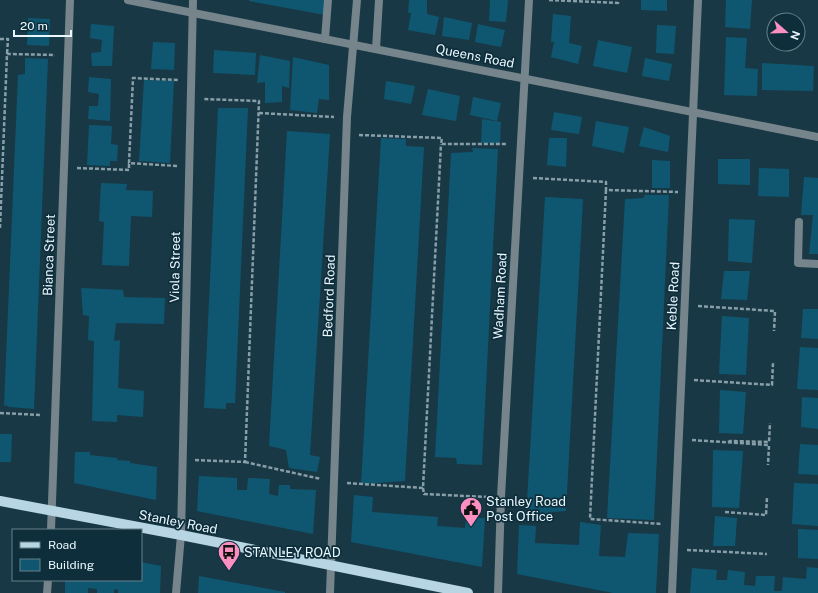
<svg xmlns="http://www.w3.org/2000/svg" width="818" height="593" viewBox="0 0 818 593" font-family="'Public Sans',sans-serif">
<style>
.building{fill:#0f5770}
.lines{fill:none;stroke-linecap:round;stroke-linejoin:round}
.path{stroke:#889ea8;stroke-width:2.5;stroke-dasharray:4 2;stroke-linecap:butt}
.lane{stroke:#76848b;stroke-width:8}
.street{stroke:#76848b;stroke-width:8}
.primary{stroke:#b7d5e3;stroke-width:10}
.labels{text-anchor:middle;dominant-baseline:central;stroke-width:3.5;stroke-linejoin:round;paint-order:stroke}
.street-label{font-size:13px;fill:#e9f7fe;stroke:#0e2e3b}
.poi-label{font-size:13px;fill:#e9f7fe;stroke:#0e2e3b;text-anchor:start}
</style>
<rect width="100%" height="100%" fill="#193845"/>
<!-- building -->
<g class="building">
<polygon points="249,0 326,0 325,15 249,1"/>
<polygon points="409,0 427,0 427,14 439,17 435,35 408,30 411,13 408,13"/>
<polygon points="490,0 508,0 506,22 489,21"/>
<polygon points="641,0 667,0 667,11 641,10"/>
<polygon points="726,0 752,0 750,29 725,27"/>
<polygon points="553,14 571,16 569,43 582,46 578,64 551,57 554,42 551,42"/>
<polygon points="444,17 472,23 469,40 442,36"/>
<polygon points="28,18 50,19 49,46 27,45"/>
<polygon points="91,24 114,26 112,66 92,66 91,53 101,52 102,40 90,38"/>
<polygon points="478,24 505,30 501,47 475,42"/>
<polygon points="657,25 676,26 674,54 656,53"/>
<polygon points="726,37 747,38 745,68 758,69 757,96 724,95"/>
<polygon points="598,40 632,47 627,73 593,66"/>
<polygon points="153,42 175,43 174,70 151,69"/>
<polygon points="214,50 256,53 255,75 213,73"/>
<polygon points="260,55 290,61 289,88 282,86 282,102 265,103 265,82 257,83"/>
<polygon points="293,57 329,65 329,100 319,99 317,113 290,110"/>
<polygon points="25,58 48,59 34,409 10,407 4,405 18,75 25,74"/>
<polygon points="645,58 672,64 669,81 642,76"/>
<polygon points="762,63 814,66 813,91 762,90"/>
<polygon points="89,77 111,79 110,121 88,119 89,106 98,106 99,94 88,92"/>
<polygon points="144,80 174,81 170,163 139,161"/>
<polygon points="386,81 415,86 411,104 384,99"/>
<polygon points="428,89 460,96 456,121 422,115"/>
<polygon points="473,97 501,103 497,121 470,115"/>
<polygon points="218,108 248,108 235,403 226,403 226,409 204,408"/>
<polygon points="554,112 582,117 579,134 551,130"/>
<polygon points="482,119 501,122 500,143 481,143"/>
<polygon points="596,121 629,127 624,153 592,146"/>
<polygon points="89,125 112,126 111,144 118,145 117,161 110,161 110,166 87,165"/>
<polygon points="644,127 670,136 668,152 639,146"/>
<polygon points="287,131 330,134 310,455 320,457 317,472 289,468 286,450 269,446"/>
<polygon points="381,138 406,139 406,146 424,147 405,481 361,484"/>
<polygon points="549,138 567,138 566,167 547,165"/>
<polygon points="472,148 498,149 482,465 457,464 456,458 435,457 451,153 473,152"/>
<polygon points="718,159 750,159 750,185 718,184"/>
<polygon points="652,160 670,161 670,188 652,188"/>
<polygon points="759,168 789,169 789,197 758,196"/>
<polygon points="804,177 818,178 818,254 809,254 813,215 801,215"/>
<polygon points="101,183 127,184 126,190 153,191 152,217 131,216 129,266 102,265 104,222 99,221"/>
<polygon points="644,195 669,195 654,520 607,518 625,199 644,198"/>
<polygon points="545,197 583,199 566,511 552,512 552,519 526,518"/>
<polygon points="729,219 755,220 752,263 728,261"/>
<polygon points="724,271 750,271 747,300 721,299"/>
<polygon points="81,288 123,290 124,297 165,298 164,324 116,323 114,341 120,340 118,388 144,391 143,417 117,415 117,422 92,421 94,341 88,340 89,316 83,315"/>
<polygon points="803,309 818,309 818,339 801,338"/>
<polygon points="722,316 749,318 746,375 719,374"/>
<polygon points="800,347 818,348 818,390 797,389"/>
<polygon points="720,390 746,392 743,434 719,433"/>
<polygon points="802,397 818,398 818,429 801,427"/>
<polygon points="0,434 12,434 11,462 0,462"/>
<polygon points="800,444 818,445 818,475 798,474"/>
<polygon points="713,450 743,451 739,508 712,507"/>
<polygon points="75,452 90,452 90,455 117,458 117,460 130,461 130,463 157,467 156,500 74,483"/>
<polygon points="199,476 237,478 237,490 247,490 248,478 270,479 269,494 278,496 279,485 290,485 290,489 316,490 313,534 197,511"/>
<polygon points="794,483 818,484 818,526 792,524"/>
<polygon points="354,495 373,497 372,512 438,517 437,526 465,528 466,518 485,518 482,567 351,542"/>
<polygon points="715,516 737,518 735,546 713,546"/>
<polygon points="580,522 601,525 599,556 625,557 628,533 659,534 656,593 613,593 517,574 519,525 536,526 535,543 579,545"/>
<polygon points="798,529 818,530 818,559 798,558"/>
<polygon points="141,562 161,566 160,593 118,593 118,590 114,589 114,593 97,593 97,589 88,588 88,593 65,593 65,580 141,580"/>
<polygon points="807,567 818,568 818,593 690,593 692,568 717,570 716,580 727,580 728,570 745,572 744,585 755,586 756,576 775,576 774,591 782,591 783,577 806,579"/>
<polygon points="199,576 285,592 285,593 198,593"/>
</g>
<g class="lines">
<!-- path -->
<g class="path">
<polyline points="549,0 618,3 618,0"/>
<polyline points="0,39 8,39 7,54"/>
<polyline points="259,113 334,117"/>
<polyline points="359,135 442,138 441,144 507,144"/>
<polyline points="177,166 129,163 133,78 179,80"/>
<polyline points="77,168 129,170 129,163"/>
<polyline points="533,178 606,182 606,190 678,192"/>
<polyline points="606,190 590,519 662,524"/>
<polyline points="0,228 7,54 55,55"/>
<polyline points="698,306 775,311 774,331"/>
<polyline points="694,380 772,385 773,363"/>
<polyline points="0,413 41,415"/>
<polyline points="692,440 769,445 768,465"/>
<polyline points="728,442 730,441 769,442 770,423"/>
<polyline points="195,460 245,462 259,101 203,99"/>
<polyline points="245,462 321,479"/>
<polyline points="347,483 423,488 441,144"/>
<polyline points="423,488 424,494 487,497"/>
<polyline points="725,512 766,515 767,497"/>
<polyline points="687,550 767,554"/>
</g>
<!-- lane -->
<polyline class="lane" points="799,222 798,263 818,264"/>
<!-- street -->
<g class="street">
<polyline points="128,0 818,137"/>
<polyline points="325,39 328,0"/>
<polyline points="376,49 379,0"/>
<polyline points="51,530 70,0"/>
<polyline points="47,593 48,580"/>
<polyline points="176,593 181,535 193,0"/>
<polyline points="330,593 347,117 357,0"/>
<polyline points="498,593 501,497 529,0"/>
<polyline points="672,593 698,0"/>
</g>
<!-- primary -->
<polyline class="primary" points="0,501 181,535 468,593"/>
</g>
<!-- icons -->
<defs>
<g id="civic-pin" transform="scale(1.15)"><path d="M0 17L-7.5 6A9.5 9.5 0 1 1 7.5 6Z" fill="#fc8fc1" stroke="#0e2e3b"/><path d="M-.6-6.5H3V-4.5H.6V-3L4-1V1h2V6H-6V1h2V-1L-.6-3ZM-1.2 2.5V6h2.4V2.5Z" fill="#111"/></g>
<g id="bus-pin" transform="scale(1.15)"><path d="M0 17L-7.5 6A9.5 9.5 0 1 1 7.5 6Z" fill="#fc8fc1" stroke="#0e2e3b"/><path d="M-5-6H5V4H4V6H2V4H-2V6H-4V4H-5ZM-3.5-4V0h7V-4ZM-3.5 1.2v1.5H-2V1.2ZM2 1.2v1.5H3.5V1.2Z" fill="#111"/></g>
</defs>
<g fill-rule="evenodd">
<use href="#civic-pin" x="471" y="508"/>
<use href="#bus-pin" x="229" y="552"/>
</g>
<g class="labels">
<!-- street labels -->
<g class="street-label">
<text transform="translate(475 56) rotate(11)">Queens Road</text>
<text transform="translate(49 255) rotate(-88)">Bianca Street</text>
<text transform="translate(175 267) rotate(-89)">Viola Street</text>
<text transform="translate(329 296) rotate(-88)">Bedford Road</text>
<text transform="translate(500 296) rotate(-87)">Wadham Road</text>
<text transform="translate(673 296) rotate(-87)">Keble Road</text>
<text transform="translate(178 522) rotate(11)">Stanley Road</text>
</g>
<!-- poi labels -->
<g class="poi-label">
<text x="486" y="501">Stanley Road<tspan x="486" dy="15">Post Office</tspan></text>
<text x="244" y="552">STANLEY ROAD</text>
</g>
</g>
<!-- legend -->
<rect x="12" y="529" width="130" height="52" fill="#0e2e3b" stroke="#667e89"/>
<rect x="20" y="542" width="20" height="6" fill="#b7d5e3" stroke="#667e89"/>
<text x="48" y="549" font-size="12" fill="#e9f7fe">Road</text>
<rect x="20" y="559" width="20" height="12" fill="#0f5770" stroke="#667e89"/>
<text x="48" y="569" font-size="12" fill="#e9f7fe">Building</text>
<!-- north arrow -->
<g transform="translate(786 32) rotate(110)"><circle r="19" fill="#0e2e3b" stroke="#667e89"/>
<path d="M0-3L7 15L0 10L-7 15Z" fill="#fc8fc1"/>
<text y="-6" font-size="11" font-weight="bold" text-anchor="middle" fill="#e9f7fe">N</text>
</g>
<!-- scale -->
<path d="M14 30v6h57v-6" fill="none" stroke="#e9f7fe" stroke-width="2"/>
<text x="20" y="30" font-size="12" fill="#e9f7fe" stroke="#0e2e3b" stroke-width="3" paint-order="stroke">20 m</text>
</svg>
